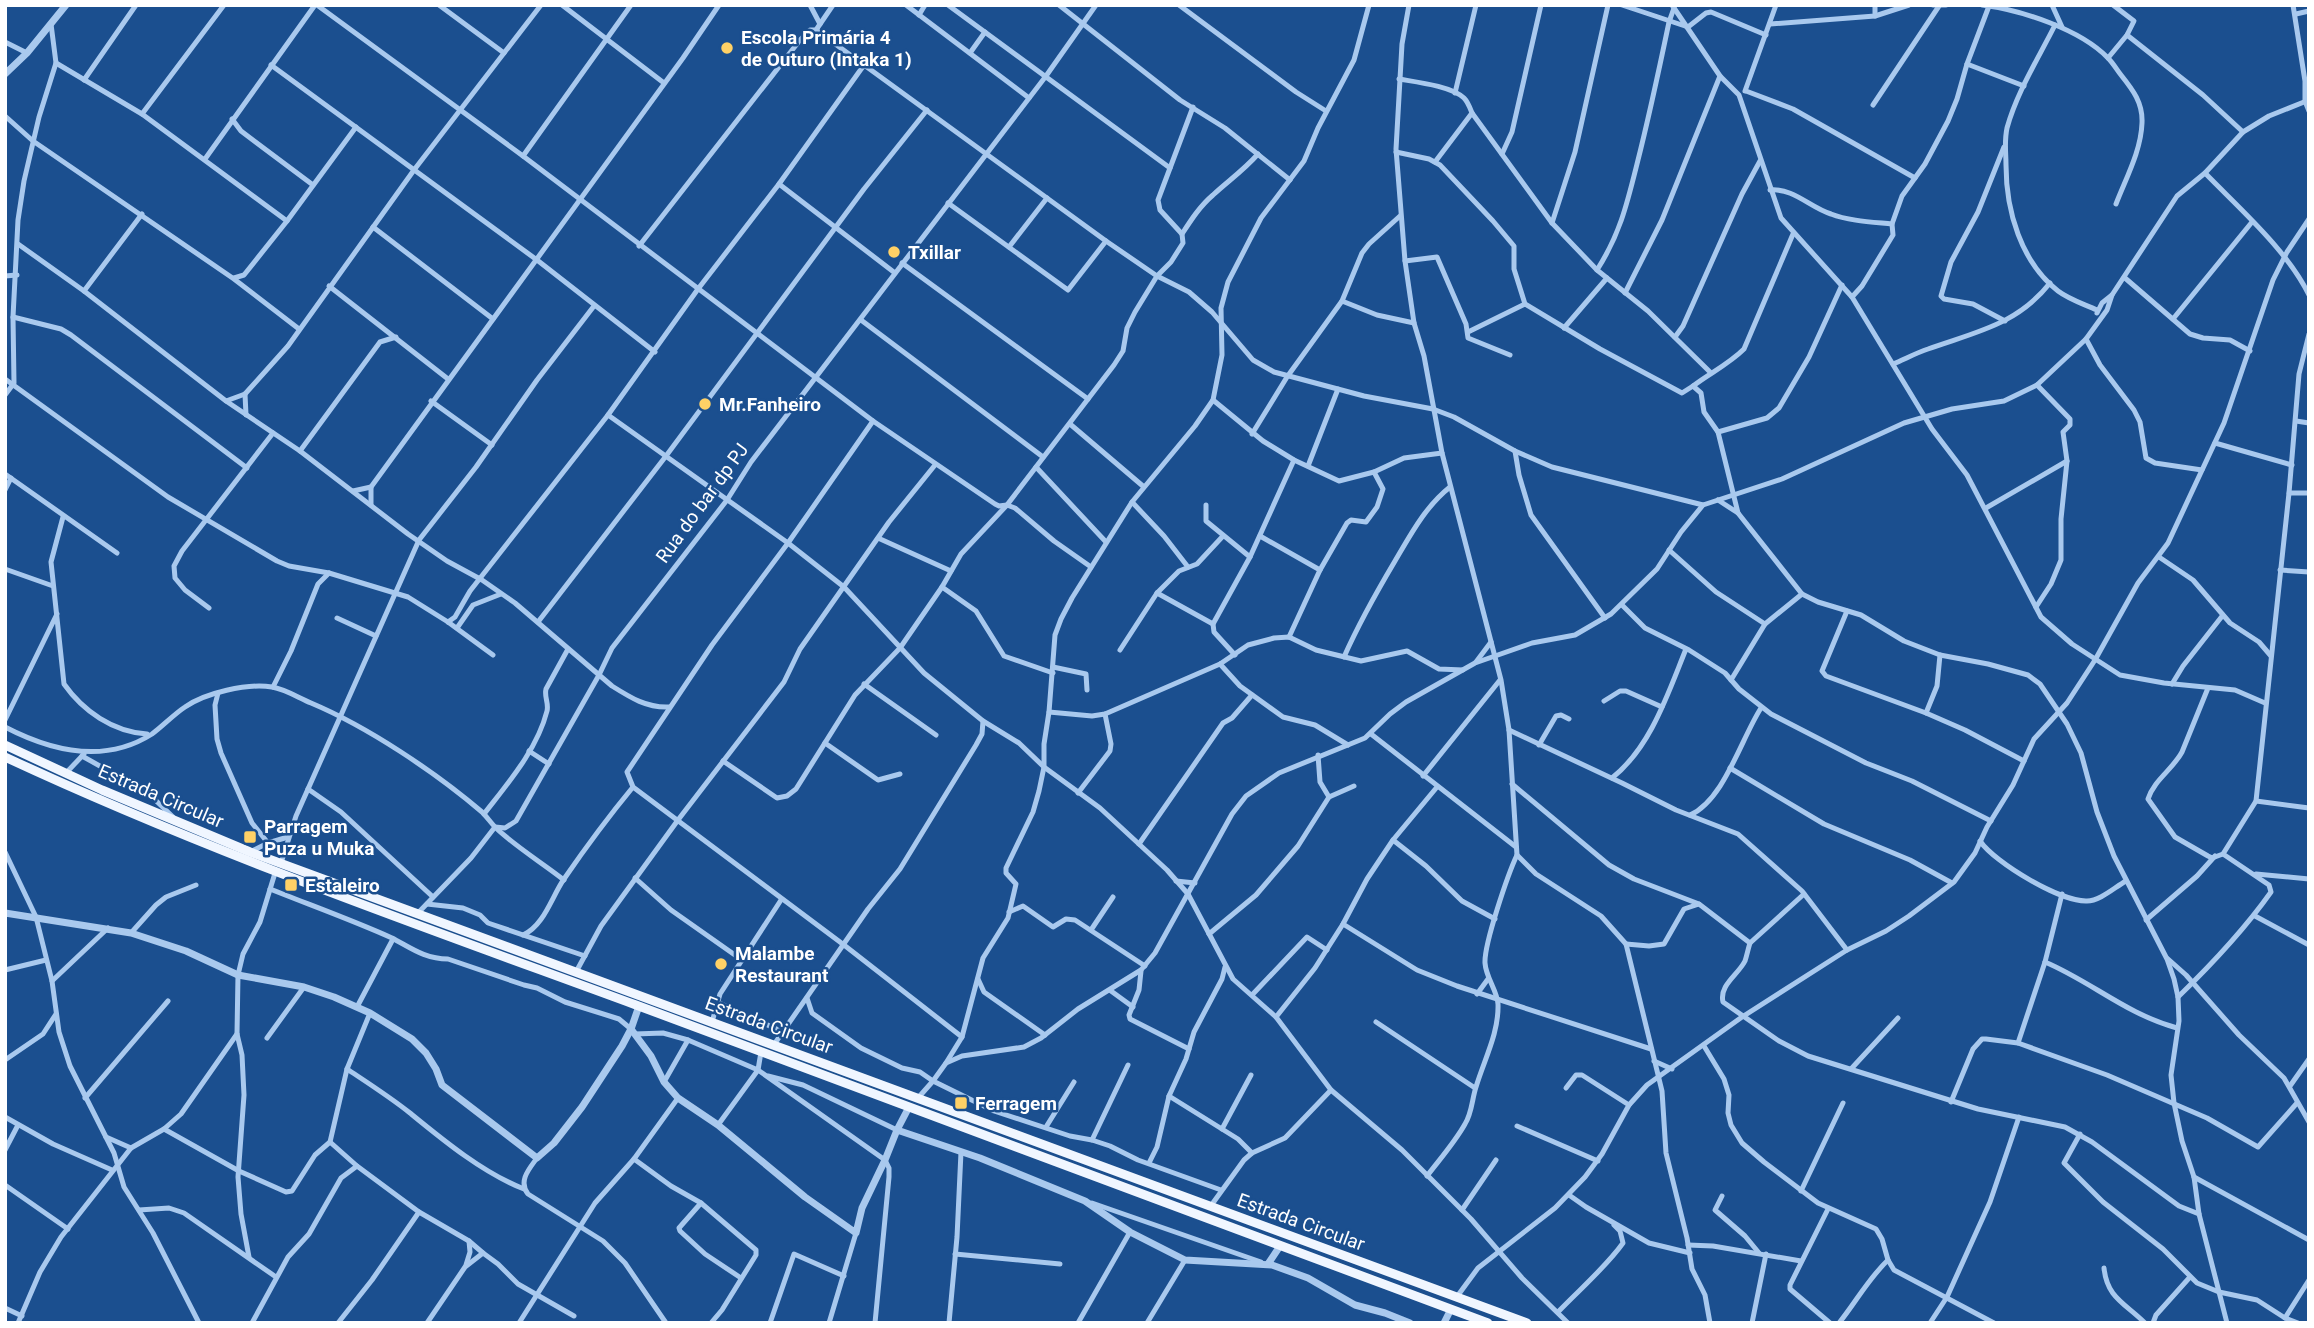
<svg xmlns="http://www.w3.org/2000/svg" width="2314" height="1328" viewBox="0 0 2314 1328" font-family="Roboto,sans-serif">
<style>
.lines{fill:none;stroke-linecap:round;stroke-linejoin:round}
.minor{stroke:#a9c9ee;stroke-width:5}
.tertiary{stroke:#a9c9ee;stroke-width:7}
.primary{stroke:#f0f6ff;stroke-width:9}
.poi-dot{fill:#ffd166;stroke:#1b4f8f;stroke-width:2.5}
.labels{text-anchor:middle;dominant-baseline:central;stroke-width:5;stroke-linejoin:round;paint-order:stroke}
.poi-label{font-size:19px;font-weight:bold;fill:#fff;stroke:#1b4f8f;text-anchor:start}
.street-label{font-size:19px;fill:#fff;stroke:#1b4f8f}
</style>
<rect width="100%" height="100%" fill="#1b4f8f"/>
<g class="lines">
<!-- minor -->
<g class="minor">
<polyline points="317,5 523,156 873,421 995,504 999,506 1007,505 1015,508 1054,541 1091,567"/>
<polyline points="439,5 504,53"/>
<polyline points="562,5 664,83"/>
<polyline points="810,5 820,24"/>
<polyline points="906,5 1029,98"/>
<polyline points="948,5 1170,168"/>
<polyline points="1059,5 1180,100 1225,128 1290,180"/>
<polyline points="1179,5 1296,92 1326,111"/>
<polyline points="1409,5 1402,44 1396,149 1405,261 1414,323 1424,356 1442,453 1501,680 1509,730 1517,855 1536,874 1601,916 1626,944 1662,1091 1666,1153 1687,1238 1692,1269 1705,1295 1710,1323"/>
<polyline points="1622,5 1688,27 1706,13 1711,12 1766,35"/>
<polyline points="1672,5 1720,76 1739,95 1781,218 1852,297 1932,429 1967,475 2041,617 2072,644 2120,675 2164,683 2235,690 2265,703"/>
<polyline points="1933,5 1946,5"/>
<path d="M 1982,5 C 2021,10 2080,29 2108,58 C 2113,63 2117,70 2121,75 C 2133,90 2143,103 2142,123 C 2141,151 2126,178 2116,204"/>
<polyline points="2052,5 2062,27"/>
<polyline points="2293,5 2305,81 2305,101 2309,111"/>
<polyline points="2296,14 2309,11"/>
<polyline points="919,15 925,5"/>
<polyline points="1875,16 1875,5"/>
<polyline points="1770,24 1875,16 1909,5"/>
<path d="M 2055,25 C 2038,59 2017,92 2007,128 C 2004,142 2006,152 2006,165 C 2006,211 2021,262 2058,291 C 2070,300 2084,304 2097,310"/>
<polyline points="816,30 1106,241 1157,276 1189,292 1212,312 1253,360 1274,372 1364,396 1433,409 1454,417 1515,451 1552,467 1703,505"/>
<polyline points="2127,35 2203,95 2243,132"/>
<polyline points="5,42 27,53"/>
<polyline points="970,53 985,32"/>
<polyline points="2108,58 2127,35 2134,21 2113,5"/>
<polyline points="56,63 142,114 287,221"/>
<polyline points="1967,64 2024,86"/>
<polyline points="271,65 537,260 655,352"/>
<path d="M 1399,79 C 1416,82 1451,86 1464,98 C 1468,102 1470,108 1472,113 L 1552,223 L 1597,270 L 1648,311 L 1710,372"/>
<polyline points="84,80 136,5"/>
<polyline points="1745,91 1776,5"/>
<polyline points="1746,91 1793,109 1915,178"/>
<polyline points="1455,93 1476,5"/>
<polyline points="1873,105 1939,6"/>
<polyline points="142,114 224,5"/>
<polyline points="5,116 33,141 234,279 299,329"/>
<polyline points="232,119 241,131 313,185"/>
<polyline points="2004,147 1978,212 1951,262 1941,296 1944,299 1973,304 2005,321"/>
<polyline points="1396,152 1429,159 1440,165 1493,221 1514,246 1514,269 1525,304 1600,349 1682,393 1693,386"/>
<polyline points="1502,154 1512,132 1541,5"/>
<polyline points="523,156 631,5"/>
<polyline points="205,159 315,5"/>
<polyline points="1435,162 1472,113"/>
<path d="M 2205,173 C 2240,209 2287,250 2309,295"/>
<polyline points="779,184 895,273"/>
<path d="M 1770,190 C 1794,188 1809,207 1831,214 C 1849,221 1872,222 1892,224"/>
<polyline points="948,203 1068,290 1106,241"/>
<polyline points="1552,223 1575,152 1608,5"/>
<polyline points="373,227 493,319"/>
<path d="M 1182,234 C 1191,220 1200,206 1213,195 C 1228,181 1244,170 1258,154"/>
<path d="M 1793,234 L 1744,349 C 1729,364 1710,373 1693,386 L 1701,393 L 1704,412 L 1718,432 L 1738,513 L 1802,594 L 1818,602 L 1861,615 L 1904,641 L 1940,655 L 1988,664 L 2028,675 L 2040,684 L 2067,724 L 2081,753 L 2097,812 L 2114,856 L 2167,959 L 2174,979 L 2178,997 L 2179,1021 L 2171,1075 L 2174,1103 L 2182,1141 L 2194,1177 L 2199,1214 L 2227,1323"/>
<path d="M 18,244 L 84,291 L 226,401 L 300,451 L 408,534 L 447,561 L 482,580 L 515,603 L 612,686 C 631,698 647,708 669,707"/>
<polyline points="639,246 800,40 810,30 816,30 833,5"/>
<polyline points="1009,247 1047,198"/>
<polyline points="1405,261 1437,257 1466,324 1468,338 1510,355"/>
<polyline points="902,263 1088,399"/>
<path d="M 1597,270 C 1620,234 1627,204 1637,164 C 1649,117 1659,70 1669,22 L 1674,8"/>
<polyline points="5,276 17,275"/>
<polyline points="234,278 244,275 287,221 356,127"/>
<polyline points="2125,278 2190,334 2203,338 2230,340 2250,351"/>
<polyline points="329,286 448,379"/>
<polyline points="84,291 142,214"/>
<polyline points="1625,293 1662,220 1720,76"/>
<polyline points="1852,297 1862,286 1893,235 1892,224 1902,196 1925,164 1948,121 1957,99 1967,64 1989,6"/>
<polyline points="1342,301 1377,315 1414,323"/>
<polyline points="2097,313 2102,303 2112,295"/>
<polyline points="13,317 61,329 71,335 247,468"/>
<polyline points="2173,319 2252,222"/>
<polyline points="861,320 1043,457"/>
<polyline points="1564,328 1607,278"/>
<polyline points="1468,332 1525,304"/>
<polyline points="1675,337 1683,326 1742,194 1760,161"/>
<polyline points="2086,339 2100,365 2134,410 2140,422 2146,458 2155,463 2202,470"/>
<path d="M 1893,364 C 1905,359 1916,353 1928,349 C 1975,332 2017,325 2050,283"/>
<polyline points="5,379 168,497 277,561 289,566 329,573 408,597 448,622 493,655"/>
<polyline points="245,394 246,415"/>
<polyline points="5,395 14,383 13,317 18,220 24,181 39,117 56,63 51,24"/>
<polyline points="1213,400 1263,441 1294,460 1339,481 1374,472 1404,458 1442,453"/>
<polyline points="226,401 245,394 288,346 414,170 541,5"/>
<polyline points="431,401 492,445"/>
<polyline points="608,415 788,543 844,587 924,673 983,721 1019,743 1044,767 1100,808 1167,870 1188,894 1233,979 1276,1017 1331,1090 1402,1150 1471,1219 1522,1278 1568,1323"/>
<polyline points="873,421 788,543 712,645 627,772 633,787 844,945 962,1037 946,1063"/>
<polyline points="2296,421 2309,423"/>
<polyline points="1070,424 1144,487"/>
<polyline points="1718,432 1767,418 1779,408 1809,357 1842,285"/>
<polyline points="1252,434 1287,377 1342,301 1362,253 1369,244 1400,216"/>
<polyline points="2215,443 2292,465"/>
<polyline points="300,451 380,342 396,337"/>
<polyline points="1515,451 1519,475 1531,515 1605,618"/>
<polyline points="1308,466 1338,389"/>
<polyline points="1036,467 1106,542"/>
<polyline points="5,474 117,553"/>
<polyline points="5,490 11,478"/>
<polyline points="353,491 371,487"/>
<polyline points="2289,493 2309,493"/>
<polyline points="1718,500 1738,513"/>
<polyline points="1132,502 1164,536 1188,567"/>
<polyline points="371,505 371,487 683,58 719,5"/>
<polyline points="1206,505 1206,521 1250,557"/>
<polyline points="1986,508 2067,461"/>
<path d="M 63,517 L 51,562 L 64,684 C 83,711 113,732 147,734"/>
<polyline points="1260,536 1320,570"/>
<polyline points="878,538 951,571"/>
<polyline points="1669,550 1716,592 1765,624"/>
<polyline points="2159,557 2193,580 2230,623 2259,642 2271,656"/>
<polyline points="5,569 53,586"/>
<polyline points="2280,570 2309,572"/>
<polyline points="942,587 976,611 1004,656 1053,673"/>
<polyline points="1622,605 1645,628 1689,650 1725,673 1739,689 1771,714 1866,763 1912,781 1991,821"/>
<polyline points="2036,607 2051,584 2061,560 2061,519 2067,461 2063,432 2070,425 2070,419 2037,385"/>
<polyline points="209,608 185,590 175,578 174,566 182,551 273,433"/>
<polyline points="1847,611 1822,671 1826,676 1926,713 1965,730 2024,761"/>
<polyline points="337,618 376,636"/>
<polyline points="448,622 455,617 470,591 608,415 698,289 779,184 864,65"/>
<polyline points="538,622 666,456 864,189 927,110"/>
<polyline points="1213,624 1157,593 1179,571 1197,564 1223,536"/>
<polyline points="457,628 473,605 501,594"/>
<polyline points="1289,637 1320,570 1347,523 1351,520 1366,522 1377,507 1383,489 1374,472"/>
<polyline points="1120,650 1157,593"/>
<polyline points="1235,655 1214,632 1213,624 1250,557 1294,460"/>
<path d="M 1344,657 C 1359,623 1376,593 1395,561 C 1411,534 1425,507 1450,487"/>
<polyline points="1476,662 1491,642"/>
<polyline points="1220,664 1240,686 1283,717 1315,725 1348,745"/>
<polyline points="1053,667 1086,674 1087,690"/>
<polyline points="1731,680 1765,624 1802,594"/>
<polyline points="864,684 936,735"/>
<polyline points="2172,684 2183,666 2223,615"/>
<polyline points="273,687 291,651 318,584 329,573"/>
<path d="M 2208,688 L 2182,752 C 2173,769 2154,780 2148,799 L 2175,837 L 2208,856 L 2212,858 L 2223,854"/>
<polyline points="218,693 215,705 217,739 221,753 252,823 268,843"/>
<polyline points="1604,701 1620,691 1626,691 1662,707"/>
<polyline points="1049,712 1092,716 1105,714 1220,664 1248,645 1274,638 1289,637 1316,650 1361,661 1407,651 1439,669 1463,670"/>
<polyline points="1926,713 1937,686 1940,655"/>
<polyline points="5,720 57,614"/>
<path d="M 5,727 C 51,751 105,764 152,734 C 163,726 173,715 185,707 C 205,693 247,683 272,687 C 285,689 299,698 311,703 C 368,727 435,772 482,812 C 487,817 491,823 496,828 C 516,847 541,862 564,880"/>
<polyline points="1509,730 1622,783 1676,810 1738,834 1802,891 1847,950"/>
<polyline points="1371,734 1516,847"/>
<polyline points="825,743 878,780 900,774"/>
<polyline points="1539,745 1556,716 1561,715 1569,719"/>
<polyline points="529,751 549,764"/>
<polyline points="1318,755 1320,782 1329,797"/>
<polyline points="82,756 148,793 173,817"/>
<polyline points="723,761 777,798 787,796 796,789 855,695 900,648 942,587 961,554 1007,505 1114,365 1123,351 1127,328 1135,312 1157,276 1171,262 1183,243 1182,234 1160,210 1158,200 1193,107"/>
<polyline points="1730,768 1824,824 1910,860 1952,883"/>
<polyline points="66,773 84,754"/>
<polyline points="1423,776 1500,680"/>
<path d="M 1612,778 C 1651,747 1668,693 1686,649"/>
<path d="M 1512,784 L 1609,865 L 1634,879 L 1699,904 L 1750,943 C 1748,949 1747,955 1745,961 C 1738,975 1719,985 1723,1002 L 1779,1041 L 1808,1056 L 1978,1109 L 2065,1127 L 2092,1142 L 2179,1206 L 2199,1214"/>
<polyline points="308,789 341,812 433,897"/>
<polyline points="1078,793 1110,751 1111,744 1105,714"/>
<polyline points="2256,801 2309,808"/>
<path d="M 484,814 C 508,783 537,750 547,711 C 549,703 544,697 546,689 L 568,649"/>
<path d="M 1690,815 C 1724,800 1741,739 1761,708"/>
<polyline points="1393,840 1426,866 1462,901 1495,919"/>
<path d="M 1980,841 C 1995,863 2061,902 2087,901 C 2100,901 2115,887 2126,881"/>
<polyline points="1139,844 1223,723 1232,718 1252,695"/>
<polyline points="252,851 268,843 288,837"/>
<polyline points="5,852 36,917 52,981 59,1032 70,1066 114,1153 124,1187 153,1233 199,1323"/>
<polyline points="281,863 296,816 419,540 476,467 537,380 594,306"/>
<polyline points="2256,874 2309,879"/>
<polyline points="635,878 671,910 742,960"/>
<polyline points="1176,881 1195,883"/>
<path d="M 270,889 C 310,905 352,920 392,938 C 411,948 425,959 448,959 L 524,985 L 537,988 L 565,1002 L 619,1019 L 631,1029"/>
<polyline points="427,904 463,908 480,915 488,923 585,956"/>
<polyline points="1009,912 1023,906 1053,927 1066,919 1075,920 1145,966"/>
<polyline points="417,914 471,858 495,827 505,828 516,821 599,675 612,648 727,500 751,462 1046,76 1096,5"/>
<polyline points="2255,916 2309,945"/>
<polyline points="2146,920 2197,876 2215,856"/>
<polyline points="1343,924 1417,970 1457,986 1651,1049"/>
<polyline points="1091,930 1113,897"/>
<polyline points="131,933 156,905 166,897 196,885"/>
<polyline points="1209,934 1256,895 1298,846 1329,797 1354,786"/>
<path d="M 523,935 C 544,926 552,896 564,879 C 586,847 609,816 633,787"/>
<polyline points="1750,943 1804,894"/>
<polyline points="1626,944 1649,946 1664,944 1684,909 1699,904"/>
<polyline points="2168,959 2186,975 2239,1035 2284,1078 2309,1122"/>
<path d="M 2045,962 C 2092,982 2126,1014 2177,1028"/>
<polyline points="5,970 46,960"/>
<polyline points="1141,971 1139,990 1129,1015 1130,1019 1189,1049"/>
<polyline points="576,972 601,926 678,820 784,682 800,649 889,522 935,465"/>
<polyline points="978,979 984,992 1045,1035"/>
<polyline points="52,981 108,928"/>
<polyline points="1111,991 1133,1007"/>
<polyline points="1477,994 1488,979"/>
<polyline points="1252,995 1307,937 1327,950"/>
<path d="M 2178,997 C 2211,965 2244,930 2271,892 L 2269,885 L 2223,854 L 2256,801 L 2289,493 L 2299,374 L 2309,334"/>
<polyline points="807,998 812,1013 861,1048 902,1068 920,1072 933,1081 918,1098"/>
<polyline points="717,1002 783,1032"/>
<polyline points="357,1007 393,939"/>
<polyline points="1276,1017 1315,968 1343,924 1367,879 1393,840 1437,787"/>
<polyline points="712,1022 720,994 781,900"/>
<polyline points="1376,1022 1475,1088"/>
<polyline points="635,1034 663,1033 688,1040 758,1070 885,1160 889,1168 889,1177 875,1323"/>
<polyline points="962,1037 983,958 1008,918 1016,884 1006,873 1006,868 1033,812 1039,791 1044,767 1044,744 1049,712 1055,635 1061,619 1072,598 1132,502 1195,426 1213,400 1222,355 1221,308 1228,282 1261,218 1304,161 1318,128 1354,60 1369,5"/>
<polyline points="267,1038 304,987"/>
<polyline points="2018,1043 2045,962 2062,894"/>
<polyline points="773,1046 868,909 900,869 976,745 982,734 983,721"/>
<polyline points="1704,1046 1724,1079 1729,1095 1728,1113 1731,1125 1742,1143 1764,1162 1818,1203 1876,1229 1882,1239 1888,1260 1894,1270 1994,1323"/>
<polyline points="5,1060 43,1034 56,1014"/>
<polyline points="1654,1061 1672,1069"/>
<polyline points="1128,1065 1092,1140 1110,1146 1138,1160 1221,1190"/>
<path d="M 347,1069 C 368,1083 390,1097 410,1113 C 443,1140 483,1173 524,1189"/>
<polyline points="1851,1069 1898,1018"/>
<polyline points="768,1076 803,1085 897,1130"/>
<polyline points="664,1082 688,1040"/>
<polyline points="2290,1086 2309,1059"/>
<polyline points="1566,1088 1576,1075 1582,1075 1629,1105"/>
<polyline points="1169,1096 1238,1139 1252,1153"/>
<polyline points="85,1098 168,1001"/>
<polyline points="1951,1102 1973,1049 1982,1039 1986,1039 2018,1043 2107,1075 2207,1118 2258,1147 2297,1103"/>
<polyline points="5,1117 53,1144 112,1170"/>
<polyline points="718,1125 758,1070 761,1052"/>
<polyline points="1517,1126 1598,1161"/>
<polyline points="1046,1127 1074,1082"/>
<polyline points="164,1129 239,1171 286,1192 292,1191 315,1155 330,1142 347,1069 370,1013"/>
<polyline points="1222,1129 1251,1075"/>
<polyline points="2080,1134 2064,1163 2103,1202 2163,1249 2197,1283 2219,1292 2257,1300 2285,1318 2298,1323"/>
<polyline points="106,1137 131,1148"/>
<polyline points="1092,1140 1070,1136 994,1111 933,1081 946,1063 962,1056 1024,1047 1041,1038 1078,1009 1141,970 1155,953 1232,814 1246,796 1279,773 1365,738 1390,714 1406,702 1475,663 1532,643 1575,635 1611,614 1657,569 1681,532 1703,505 1782,479 1904,423 1952,409 2004,401 2037,385 2086,339 2107,310 2112,295 2177,196 2205,173 2243,132 2269,116 2309,100"/>
<polyline points="330,1142 357,1166"/>
<polyline points="5,1150 18,1125"/>
<path d="M 537,1158 C 529,1169 518,1181 528,1194 L 603,1241 L 625,1263 L 666,1323"/>
<polyline points="634,1159 671,1186 701,1203 756,1250 756,1255 722,1310 711,1323"/>
<polyline points="1149,1163 1157,1147 1169,1096 1186,1059 1194,1032 1222,979 1225,967"/>
<path d="M 1427,1176 C 1440,1159 1455,1142 1465,1124 C 1472,1113 1472,1099 1476,1087 C 1484,1060 1499,1033 1498,1004 C 1497,990 1486,978 1485,963 C 1484,944 1508,874 1517,855"/>
<polyline points="2194,1177 2309,1240"/>
<polyline points="5,1185 68,1229"/>
<polyline points="1801,1191 1843,1103"/>
<polyline points="1569,1195 1586,1207 1649,1243 1690,1253"/>
<polyline points="1722,1196 1715,1210 1745,1236 1759,1253"/>
<polyline points="701,1203 679,1228 680,1231 705,1254 741,1278"/>
<polyline points="1092,1203 1261,1262"/>
<polyline points="1210,1207 1244,1160 1252,1153 1285,1138 1331,1090"/>
<polyline points="1828,1209 1790,1285 1790,1289 1830,1323"/>
<polyline points="139,1210 169,1208 184,1213 276,1277"/>
<polyline points="1462,1210 1496,1160"/>
<polyline points="1688,1245 1713,1246 1801,1261"/>
<polyline points="483,1253 498,1264 518,1284 574,1316"/>
<polyline points="955,1254 1060,1264"/>
<polyline points="249,1257 241,1214 238,1177 244,1095 242,1055 237,1034 238,975 243,954 260,922 275,873"/>
<polyline points="466,1265 470,1252 469,1241"/>
<path d="M 2104,1268 C 2107,1298 2125,1303 2145,1323"/>
<polyline points="1456,1298 1478,1268 1555,1208 1585,1177 1602,1154 1629,1105 1647,1085 1742,1017 1847,950 1886,931 1909,916 1954,882 1975,853 1987,827 2013,785 2034,739 2067,703 2095,660 2138,583 2168,543 2224,423 2273,280 2287,252 2309,219"/>
<polyline points="5,1308 22,1316"/>
<path d="M 1558,1312 C 1579,1290 1606,1267 1623,1243 L 1620,1231 L 1614,1225"/>
<polyline points="2285,1318 2309,1280"/>
<polyline points="18,1323 40,1272 61,1237 131,1148 164,1129 181,1114 237,1034"/>
<polyline points="252,1323 288,1257 309,1234 341,1178 357,1166 419,1212 469,1241 483,1253 465,1267 427,1323"/>
<polyline points="338,1323 372,1280 419,1212"/>
<polyline points="519,1323 595,1203 634,1159 678,1098"/>
<polyline points="770,1323 794,1254 844,1276"/>
<polyline points="829,1323 856,1233"/>
<polyline points="949,1323 957,1237 961,1152"/>
<polyline points="1078,1323 1130,1232"/>
<polyline points="1147,1323 1185,1260"/>
<polyline points="1752,1323 1766,1254"/>
<path d="M 1839,1323 C 1856,1302 1868,1279 1888,1260"/>
<polyline points="1930,1323 1947,1297 1990,1202 2019,1117"/>
<polyline points="2153,1323 2156,1315 2190,1277"/>
</g>
<!-- tertiary -->
<g class="tertiary">
<polyline points="5,74 27,53 66,5"/>
<polyline points="5,913 131,933 186,951 238,975 304,987 334,997 370,1013 412,1039 426,1053 436,1069 442,1085 537,1158 554,1143 582,1107 622,1046 631,1029 639,1006"/>
<polyline points="631,1029 651,1056 664,1082 678,1098 718,1125 805,1197 856,1233 862,1208 885,1160 897,1130 980,1158 1085,1201 1130,1232 1185,1260 1272,1265 1308,1278 1355,1305 1385,1313 1410,1323"/>
<polyline points="897,1130 909,1107"/>
<polyline points="1268,1264 1280,1246"/>
<polyline points="1444,1323 1451,1309"/>
</g>
<!-- primary -->
<g class="primary">
<polyline points="5,745 102,790 250,852 1527,1323"/>
<path d="M 5,757 C 211,853 424,927 636,1005 C 921,1110 1204,1218 1488,1323"/>
</g>
</g>
<!-- markers -->
<g class="poi-dot">
<circle cx="727" cy="48" r="7"/>
<circle cx="894" cy="252" r="7"/>
<circle cx="705" cy="404" r="7"/>
<rect x="243" y="830" width="14" height="14" rx="3.5"/>
<rect x="284" y="878" width="14" height="14" rx="3.5"/>
<circle cx="721" cy="964" r="7"/>
<rect x="954" y="1096" width="14" height="14" rx="3.5"/>
</g>
<g class="labels">
<!-- poi labels -->
<g class="poi-label">
<text x="741" y="37">Escola Primária 4<tspan x="741" dy="22">de Outuro (Intaka 1)</tspan></text>
<text x="908" y="252">Txillar</text>
<text x="719" y="404">Mr.Fanheiro</text>
<text x="264" y="826">Parragem<tspan x="264" dy="22">Puza u Muka</tspan></text>
<text x="305" y="885">Estaleiro</text>
<text x="735" y="953">Malambe<tspan x="735" dy="22">Restaurant</tspan></text>
<text x="975" y="1103">Ferragem</text>
</g>
<!-- street labels -->
<g class="street-label">
<text transform="translate(702 503) rotate(-54)">Rua do bar dp PJ</text>
<text transform="translate(161 796) rotate(23)">Estrada Circular</text>
<text transform="translate(769 1025) rotate(20)">Estrada Circular</text>
<text transform="translate(1301 1222) rotate(20)">Estrada Circular</text>
</g>
</g>
<!-- border -->
<rect width="2314" height="1328" fill="none" stroke="#ffffff" stroke-width="14"/>
</svg>
